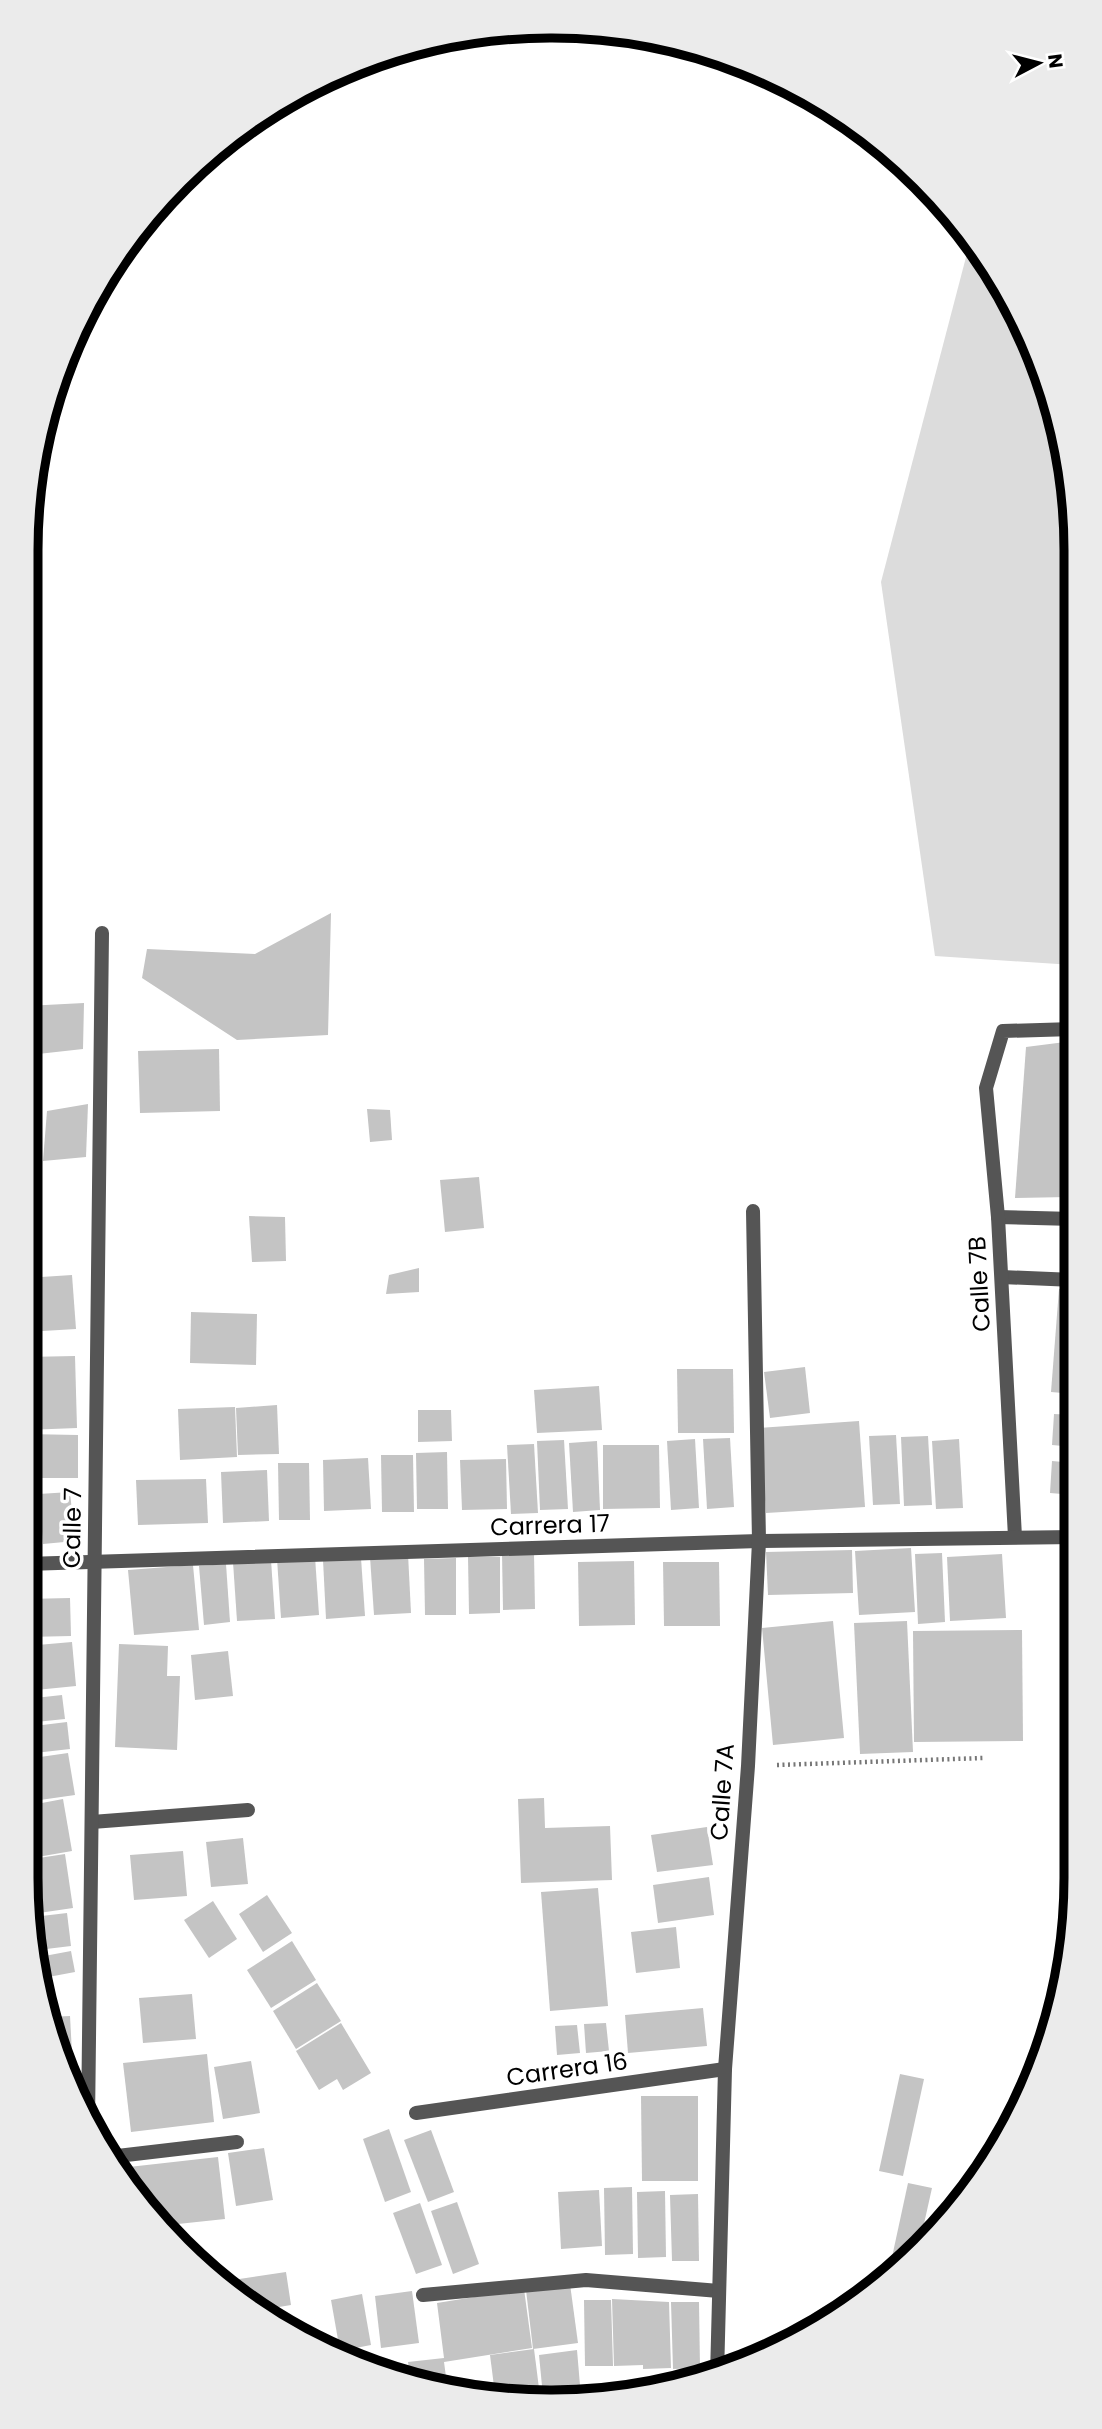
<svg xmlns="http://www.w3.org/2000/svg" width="1102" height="2429" viewBox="0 0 1102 2429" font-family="Poppins,sans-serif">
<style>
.green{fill:#dcdcdc}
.building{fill:#c4c4c4}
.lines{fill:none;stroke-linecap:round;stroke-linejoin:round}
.path{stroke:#777;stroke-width:4.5;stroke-dasharray:2 3.5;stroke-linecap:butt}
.lane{stroke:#555;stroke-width:14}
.street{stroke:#555;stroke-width:14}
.labels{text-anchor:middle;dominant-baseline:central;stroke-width:7;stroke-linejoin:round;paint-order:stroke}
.street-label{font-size:24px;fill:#000;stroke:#fff}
.rim{fill:none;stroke:#000;stroke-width:9}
</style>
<rect width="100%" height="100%" fill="#fff"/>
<!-- green -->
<polygon class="green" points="971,238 1036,350 1071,482 1073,965 935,956 881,582"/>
<!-- building -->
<g class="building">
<polygon points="331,913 328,1035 237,1040 142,978 147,949 255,954"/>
<polygon points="84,1003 83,1049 38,1054 36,1045 26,1045 26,1006"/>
<polygon points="1073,1041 1068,1197 1015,1198 1026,1047"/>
<polygon points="219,1049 220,1111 140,1113 138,1051"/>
<polygon points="88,1104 86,1157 43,1161 47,1111"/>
<polygon points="367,1109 390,1110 392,1140 370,1142"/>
<polygon points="479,1177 484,1228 445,1232 440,1180"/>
<polygon points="249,1216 285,1217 286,1261 252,1262"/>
<polygon points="419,1268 419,1292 386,1294 389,1275"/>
<polygon points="72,1275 76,1329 26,1332 26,1278"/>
<polygon points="1059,1289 1074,1290 1074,1394 1051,1392"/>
<polygon points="191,1312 257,1314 256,1365 190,1363"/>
<polygon points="75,1356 77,1428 26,1430 26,1357"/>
<polygon points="805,1367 810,1413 770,1418 764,1372"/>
<polygon points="677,1369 733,1369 734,1433 678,1433"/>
<polygon points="599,1386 602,1430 537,1433 534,1390"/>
<polygon points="277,1405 279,1454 238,1455 236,1408"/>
<polygon points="235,1407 237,1457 180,1460 178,1409"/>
<polygon points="418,1410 451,1410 452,1441 418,1442"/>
<polygon points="1054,1414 1074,1415 1074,1447 1052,1445"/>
<polygon points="859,1421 865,1507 766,1513 760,1428"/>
<polygon points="26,1434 78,1435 78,1478 26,1478"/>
<polygon points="896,1435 900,1504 873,1505 869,1436"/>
<polygon points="928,1436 932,1505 904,1506 901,1437"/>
<polygon points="730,1438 734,1507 707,1509 703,1439"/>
<polygon points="695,1439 699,1508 671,1510 667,1441"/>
<polygon points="959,1439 963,1508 936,1509 932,1441"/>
<polygon points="564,1440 568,1509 540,1510 537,1441"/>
<polygon points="597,1441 600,1510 573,1512 569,1443"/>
<polygon points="534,1444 538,1513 511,1514 507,1445"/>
<polygon points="603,1445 659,1445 660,1508 603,1509"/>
<polygon points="447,1452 448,1509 417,1509 416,1453"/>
<polygon points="381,1455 413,1455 414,1512 382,1512"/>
<polygon points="368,1458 371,1509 324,1511 323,1460"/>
<polygon points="506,1459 507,1509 462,1510 460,1460"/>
<polygon points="1052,1461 1074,1463 1074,1495 1050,1493"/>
<polygon points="278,1463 309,1463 310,1520 279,1520"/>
<polygon points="267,1470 269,1521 223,1523 221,1472"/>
<polygon points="206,1479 208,1523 138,1525 136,1480"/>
<polygon points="70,1492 75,1541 43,1544 39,1494"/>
<polygon points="32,1496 36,1545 26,1546 26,1497"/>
<polygon points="911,1548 915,1612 859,1615 855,1551"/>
<polygon points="852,1550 853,1593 768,1595 766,1552"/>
<polygon points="502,1553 534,1553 535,1609 503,1610"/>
<polygon points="942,1553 945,1622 918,1624 915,1554"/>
<polygon points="408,1554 411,1613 374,1615 370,1557"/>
<polygon points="1002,1554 1006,1618 950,1621 947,1557"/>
<polygon points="315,1557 319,1615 281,1618 277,1559"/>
<polygon points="468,1557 500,1557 500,1613 469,1614"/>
<polygon points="361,1558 365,1616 326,1619 323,1560"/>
<polygon points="456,1558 456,1615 425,1615 424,1559"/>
<polygon points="271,1560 275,1619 237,1621 233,1562"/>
<polygon points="634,1561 635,1625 579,1626 578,1562"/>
<polygon points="663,1562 719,1562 720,1626 664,1626"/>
<polygon points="226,1564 230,1622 204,1625 199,1566"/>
<polygon points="193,1565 199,1630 134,1635 128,1570"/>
<polygon points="70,1598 71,1636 27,1637 26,1599"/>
<polygon points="833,1621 844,1738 773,1745 762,1628"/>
<polygon points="907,1621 913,1752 860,1754 854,1623"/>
<polygon points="1022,1630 1023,1741 914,1742 913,1631"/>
<polygon points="72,1642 76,1686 26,1691 26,1646"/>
<polygon points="119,1644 168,1646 167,1676 180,1676 177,1750 115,1747"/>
<polygon points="228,1651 233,1696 195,1700 191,1655"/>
<polygon points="62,1695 65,1719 26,1723 26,1699"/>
<polygon points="67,1722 70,1749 26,1754 26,1727"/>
<polygon points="68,1753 75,1795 26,1802 26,1759"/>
<polygon points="544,1798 545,1828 610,1826 612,1880 521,1883 518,1799"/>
<polygon points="63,1799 72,1851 26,1859 26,1806"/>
<polygon points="1076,1805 1076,1840 1074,1840 1069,1806"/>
<polygon points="707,1827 713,1865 657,1872 651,1835"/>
<polygon points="243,1838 248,1884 211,1887 206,1842"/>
<polygon points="183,1851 187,1896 134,1900 130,1855"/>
<polygon points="65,1854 73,1908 32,1914 26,1878 26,1860"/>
<polygon points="709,1877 714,1915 658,1923 653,1885"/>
<polygon points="598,1888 608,2006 550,2011 541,1892"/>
<polygon points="267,1895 292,1933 263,1952 239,1914"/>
<polygon points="213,1901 237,1939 209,1958 184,1920"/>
<polygon points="67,1913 71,1946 38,1950 33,1917"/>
<polygon points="676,1927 680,1968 636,1973 631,1932"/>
<polygon points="292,1941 316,1980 271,2008 247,1970"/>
<polygon points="71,1951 75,1972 43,1978 39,1957"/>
<polygon points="317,1983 341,2021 296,2049 273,2011"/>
<polygon points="192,1994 196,2039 143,2043 139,1998"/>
<polygon points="703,2008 707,2046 628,2053 625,2015"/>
<polygon points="70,2016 73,2072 66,2073 54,2047 49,2017"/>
<polygon points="341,2023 371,2073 343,2090 337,2079 319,2090 296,2051"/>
<polygon points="606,2023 609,2051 586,2053 584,2024"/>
<polygon points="577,2025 580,2053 557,2055 555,2026"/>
<polygon points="207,2054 214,2122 131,2132 123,2063"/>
<polygon points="251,2061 260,2113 223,2119 214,2067"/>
<polygon points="900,2074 924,2079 903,2176 879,2171"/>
<polygon points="641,2096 698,2096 698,2181 642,2181"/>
<polygon points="389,2129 411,2192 385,2202 363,2139"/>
<polygon points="431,2130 454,2192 428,2202 404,2140"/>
<polygon points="264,2148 273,2200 236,2206 228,2153"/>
<polygon points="218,2157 225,2219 159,2226 121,2174 120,2168"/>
<polygon points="908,2183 932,2188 919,2246 889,2271"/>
<polygon points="632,2187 633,2254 605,2255 604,2188"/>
<polygon points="599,2190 602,2246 561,2249 558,2192"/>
<polygon points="665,2191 666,2257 638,2258 637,2192"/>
<polygon points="698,2194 699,2261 672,2261 670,2195"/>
<polygon points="457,2202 479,2264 453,2274 431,2211"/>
<polygon points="420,2203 442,2265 416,2274 393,2213"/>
<polygon points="286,2272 291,2305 261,2310 226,2281"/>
<polygon points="570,2284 578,2343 533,2349 526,2290"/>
<polygon points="524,2289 532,2348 444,2362 448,2392 410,2378 408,2362 444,2358 437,2303"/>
<polygon points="412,2291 419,2343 381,2348 375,2296"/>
<polygon points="362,2294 371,2345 340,2351 331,2300"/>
<polygon points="612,2299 669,2302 671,2368 643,2369 643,2365 614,2366"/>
<polygon points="584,2300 611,2300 613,2366 585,2366"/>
<polygon points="671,2302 699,2302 700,2368 673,2369"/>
<polygon points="534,2349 540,2396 495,2394 490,2355"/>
<polygon points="577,2350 581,2397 543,2396 539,2355"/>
</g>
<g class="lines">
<!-- path -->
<polyline class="path" points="777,1765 984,1758"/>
<!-- lane -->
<g class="lane">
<polyline points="92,1822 248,1810"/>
<polyline points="314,2342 322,2341"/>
</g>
<!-- street -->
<g class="street">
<polyline points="998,1217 1074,1219"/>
<polyline points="1002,1277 1074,1280"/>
<polyline points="1015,1537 998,1217 986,1088 1003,1031 1073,1029"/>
<polyline points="26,1564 759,1541 1075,1537"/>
<polyline points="416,2113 725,2069"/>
<polyline points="88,2123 102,933"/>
<polyline points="109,2157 237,2142"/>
<polyline points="423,2295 586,2280 719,2291"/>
<polyline points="717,2376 725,2069 748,1766 759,1541 753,1211"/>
</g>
</g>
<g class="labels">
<!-- street labels -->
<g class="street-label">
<text transform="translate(979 1284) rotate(-93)">Calle 7B</text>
<text transform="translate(550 1525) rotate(-2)">Carrera 17</text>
<text transform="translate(72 1528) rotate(-89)">Calle 7</text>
<text transform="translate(722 1792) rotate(-86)">Calle 7A</text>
<text transform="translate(567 2069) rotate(-8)">Carrera 16</text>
</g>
</g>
<!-- crop -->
<path d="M0 0H1102V2429H0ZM550 38H552A512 512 0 0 1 1064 550V1878A512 512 0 0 1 552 2390H550A512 512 0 0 1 38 1878V550A512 512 0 0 1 550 38Z" fill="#ebebeb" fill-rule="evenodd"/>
<path class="rim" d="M550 38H552A512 512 0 0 1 1064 550V1878A512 512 0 0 1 552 2390H550A512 512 0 0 1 38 1878V550A512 512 0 0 1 550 38Z"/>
<!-- north arrow -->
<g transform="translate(1039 63) rotate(83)" stroke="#ffffff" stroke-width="5" paint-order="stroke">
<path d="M0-5L12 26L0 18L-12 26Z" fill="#000000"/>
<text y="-10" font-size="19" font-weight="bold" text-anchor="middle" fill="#000000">N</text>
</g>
</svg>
